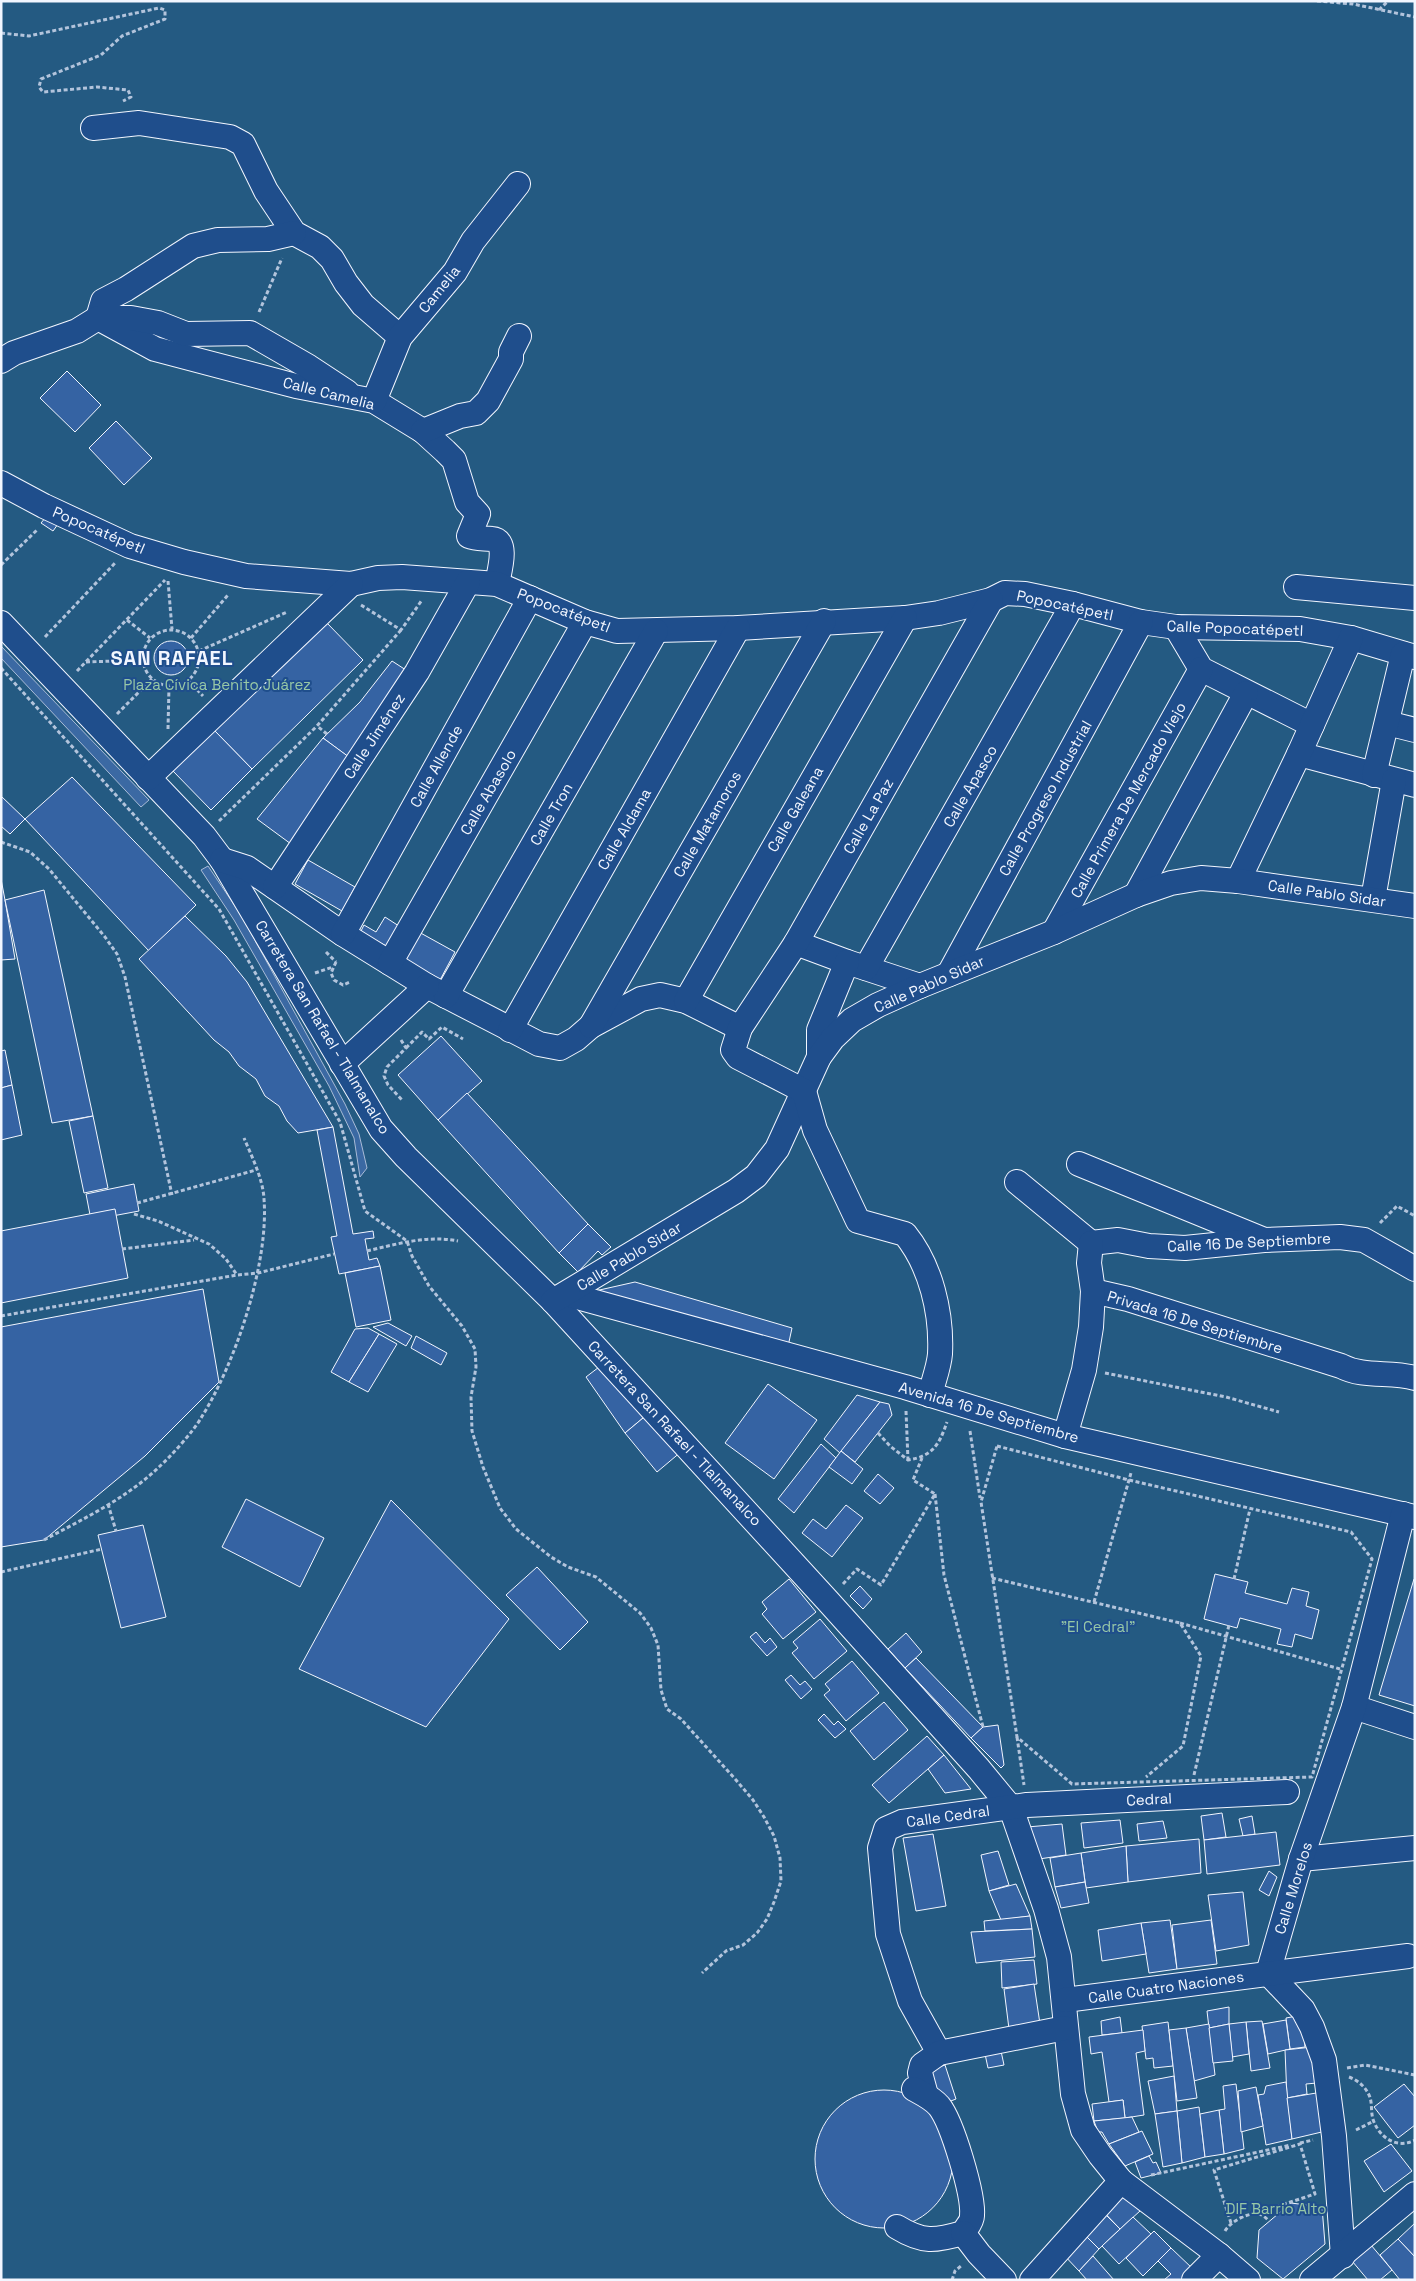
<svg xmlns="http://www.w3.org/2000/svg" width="1416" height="2281" viewBox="0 0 1416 2281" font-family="'Space Grotesk',sans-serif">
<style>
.green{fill:#245a82;stroke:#a8bbd7}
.water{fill:#3b69a3;stroke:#a8bbd7}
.building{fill:#3563a3;stroke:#f2f6ff}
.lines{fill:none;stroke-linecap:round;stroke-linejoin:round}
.minor-casing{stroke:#f2f6ff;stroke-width:26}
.path{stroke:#b3c4dc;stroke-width:3;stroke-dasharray:4 2.5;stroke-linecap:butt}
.minor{stroke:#1f4e8c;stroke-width:24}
.labels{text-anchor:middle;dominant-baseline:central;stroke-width:4;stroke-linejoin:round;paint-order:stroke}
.street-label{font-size:15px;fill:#f2f6ff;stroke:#1f4e8c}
.park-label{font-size:15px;fill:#97c8a6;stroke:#1f4e8c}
.district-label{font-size:20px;font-weight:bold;letter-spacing:1px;fill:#f2f6ff;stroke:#1f4e8c}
</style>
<rect width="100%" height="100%" fill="#1f4e8c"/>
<!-- green -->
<rect class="green" x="1" y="1" width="1414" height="2279"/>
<!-- water -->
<g class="water">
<polygon points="1,646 149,800 141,807 1,658"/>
<polygon points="208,866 241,915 345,1104 359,1134 367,1168 360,1177 354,1138 329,1086 234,920 201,870"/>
</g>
<!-- building -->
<g class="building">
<polygon points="67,371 101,405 75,432 40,398"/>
<polygon points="116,421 152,458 124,485 89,448"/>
<polygon points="51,511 63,517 53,531 41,523"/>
<polygon points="326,622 363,660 252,769 214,730"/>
<circle cx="171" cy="658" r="17"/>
<polygon points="392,661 409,672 350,758 323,738 360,702"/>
<polygon points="214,730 252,769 211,810 172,770"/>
<polygon points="323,738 353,760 291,844 257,819"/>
<polygon points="72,777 196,905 149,951 25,819"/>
<polygon points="1,796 25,819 10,834 1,826"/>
<polygon points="308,860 355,887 342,911 295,884"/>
<polygon points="1,879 5,900 15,959 1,960"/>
<polygon points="44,890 93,1116 52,1123 5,900"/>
<polygon points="185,916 226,956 247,982 333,1127 298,1133 287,1121 279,1106 265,1096 256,1079 239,1066 229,1052 214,1040 139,959"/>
<polygon points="385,917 402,928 390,948 377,941 375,943 369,939 370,937 361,931 364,925 376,932"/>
<polygon points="417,931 455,952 440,980 402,958"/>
<polygon points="441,1036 482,1081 438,1120 398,1075"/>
<polygon points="5,1050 12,1085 1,1088 1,1051"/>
<polygon points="12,1085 22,1135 1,1140 1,1088"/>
<polygon points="467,1093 588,1224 559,1253 438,1120"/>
<polygon points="93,1116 108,1188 84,1193 69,1121"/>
<polygon points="333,1127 353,1234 373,1231 374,1238 365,1239 369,1260 377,1258 380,1266 339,1274 331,1237 337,1236 317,1130"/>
<polygon points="134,1184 139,1211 91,1220 86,1194"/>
<polygon points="115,1209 128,1278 1,1303 1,1231"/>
<polygon points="588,1224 611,1247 602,1255 598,1251 578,1272 559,1253"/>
<polygon points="380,1266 391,1320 356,1327 345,1273"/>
<polygon points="635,1282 792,1328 787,1351 595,1291"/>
<polygon points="203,1289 219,1382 145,1456 44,1540 1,1547 1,1327"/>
<polygon points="388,1323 412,1336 406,1346 373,1327"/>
<polygon points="368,1328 379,1334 349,1382 331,1372 355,1329"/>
<polygon points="379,1334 397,1344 368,1392 349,1382"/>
<polygon points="416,1336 447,1353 441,1365 411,1348"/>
<polygon points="603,1364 649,1413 625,1433 586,1377"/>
<polygon points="768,1384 817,1420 774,1479 725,1443"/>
<polygon points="857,1395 880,1402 840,1453 824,1439"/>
<polygon points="880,1402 889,1404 892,1415 855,1462 841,1451"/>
<polygon points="649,1413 682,1451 657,1472 625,1433"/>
<polygon points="821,1444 836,1458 794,1513 778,1499"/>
<polygon points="841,1451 863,1469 852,1484 829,1467"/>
<polygon points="878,1474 894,1488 880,1504 864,1491"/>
<polygon points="246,1499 324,1538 300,1587 222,1547"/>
<polygon points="391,1500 509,1619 426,1727 299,1669"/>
<polygon points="846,1505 863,1518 832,1557 802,1533 813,1519 826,1529"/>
<polygon points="143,1525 166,1617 121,1628 98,1535"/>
<polygon points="537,1567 588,1622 560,1650 506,1595"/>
<polygon points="1215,1574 1248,1582 1245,1593 1287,1604 1292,1588 1309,1592 1306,1606 1319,1610 1312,1639 1295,1634 1292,1647 1277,1644 1281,1629 1240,1618 1237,1628 1204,1619"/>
<polygon points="789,1579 816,1612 783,1639 762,1614 767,1609 762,1602"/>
<polygon points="1414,1579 1415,1580 1415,1706 1379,1695"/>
<polygon points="860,1586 872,1599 863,1609 850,1596"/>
<polygon points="820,1619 847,1651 814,1679 792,1653 798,1648 793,1642"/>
<polygon points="756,1632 765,1643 770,1638 777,1647 767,1656 750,1637"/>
<polygon points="906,1633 922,1652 905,1668 888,1649"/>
<polygon points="916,1658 983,1727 971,1738 905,1668"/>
<polygon points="852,1661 879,1693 846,1721 824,1695 830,1690 825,1684"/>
<polygon points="791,1675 800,1685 805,1681 812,1689 801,1699 785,1680"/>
<polygon points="884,1702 908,1730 874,1760 850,1731"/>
<polygon points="824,1714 834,1725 838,1721 846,1729 835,1738 818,1720"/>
<polygon points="998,1725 1004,1765 1001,1768 971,1738 983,1727"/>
<polygon points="927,1736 944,1755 889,1803 872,1785"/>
<polygon points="944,1755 971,1789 945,1793 928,1769"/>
<polygon points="1222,1813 1226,1837 1204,1840 1201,1816"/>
<polygon points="1252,1816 1255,1834 1243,1836 1239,1819"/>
<polygon points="1120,1820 1123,1843 1084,1848 1081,1823"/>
<polygon points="1163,1821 1167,1838 1139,1841 1137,1824"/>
<polygon points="1062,1824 1066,1855 1039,1859 1027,1827"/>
<polygon points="1276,1832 1280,1865 1207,1874 1204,1840"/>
<polygon points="933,1834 946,1906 916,1911 903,1838"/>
<polygon points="1199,1839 1201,1873 1128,1882 1126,1846"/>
<polygon points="1126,1846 1128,1882 1086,1888 1081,1853"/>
<polygon points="998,1851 1009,1885 989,1891 981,1855"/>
<polygon points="1081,1853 1085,1882 1055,1887 1050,1858"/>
<polygon points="1269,1871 1277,1877 1269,1896 1259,1890"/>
<polygon points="1085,1882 1089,1903 1061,1908 1055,1887"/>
<polygon points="1016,1884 1030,1916 1001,1920 989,1891"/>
<polygon points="1243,1892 1249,1945 1216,1951 1208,1895"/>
<polygon points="1030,1916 1032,1929 985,1931 984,1921"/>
<polygon points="1170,1920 1177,1969 1149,1973 1141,1923"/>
<polygon points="1211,1920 1217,1964 1177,1969 1172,1925"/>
<polygon points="1141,1923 1146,1954 1102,1961 1098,1930"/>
<polygon points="1032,1929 1035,1957 976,1963 971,1932"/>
<polygon points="1034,1960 1037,1984 1002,1988 1001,1962"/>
<polygon points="1034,1984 1040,2024 1009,2029 1004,1989"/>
<polygon points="1229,2007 1229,2024 1209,2028 1207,2011"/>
<polygon points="1302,2015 1305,2047 1290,2049 1286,2018"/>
<polygon points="1120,2017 1122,2033 1102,2035 1101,2021"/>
<polygon points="1286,2020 1290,2049 1268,2054 1263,2024"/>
<polygon points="1262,2021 1270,2068 1251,2071 1246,2022"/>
<polygon points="1168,2022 1173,2066 1154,2068 1153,2058 1146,2059 1142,2026"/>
<polygon points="1246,2022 1249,2054 1232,2057 1229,2024"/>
<polygon points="1209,2024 1215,2075 1194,2081 1186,2028"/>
<polygon points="1229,2024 1233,2061 1213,2063 1209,2028"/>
<polygon points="1186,2028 1197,2098 1177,2101 1169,2030"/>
<polygon points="1143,2030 1145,2051 1136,2053 1144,2115 1125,2118 1123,2100 1109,2102 1102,2052 1091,2054 1089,2037"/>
<polygon points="1312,2047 1317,2083 1306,2084 1307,2094 1287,2098 1285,2050"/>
<polygon points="1001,2051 1004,2065 988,2068 985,2054"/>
<polygon points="945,2065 956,2099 938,2106 927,2071"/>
<polygon points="1174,2076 1177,2111 1155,2114 1148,2081"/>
<polygon points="1286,2082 1292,2139 1266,2145 1258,2095 1264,2094 1266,2086"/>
<polygon points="1236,2084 1244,2149 1224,2154 1219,2110 1225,2109 1223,2086"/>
<polygon points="1404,2084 1415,2097 1415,2125 1398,2138 1374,2107"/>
<polygon points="1256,2087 1263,2126 1241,2132 1238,2091"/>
<circle cx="884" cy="2159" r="69"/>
<polygon points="1322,2092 1326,2131 1292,2139 1287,2098"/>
<polygon points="1123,2100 1125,2118 1094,2121 1092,2104"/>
<polygon points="1199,2107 1205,2157 1182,2163 1177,2111"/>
<polygon points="1219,2110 1224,2154 1205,2157 1200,2114"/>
<polygon points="1177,2111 1182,2163 1163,2167 1155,2114"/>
<polygon points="1132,2117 1139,2132 1109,2144 1102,2132 1098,2132 1094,2121"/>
<polygon points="1142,2131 1153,2154 1125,2166 1109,2144"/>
<polygon points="1391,2144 1412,2171 1384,2192 1364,2161"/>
<polygon points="1149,2156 1153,2163 1156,2162 1161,2173 1141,2178 1135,2162"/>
<polygon points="1120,2192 1140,2211 1120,2229 1099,2207"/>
<polygon points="1291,2203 1322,2207 1325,2244 1283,2279 1257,2258 1259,2230"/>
<polygon points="1103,2212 1120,2229 1099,2249 1082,2232"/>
<polygon points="1133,2217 1151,2234 1119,2264 1102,2246"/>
<polygon points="1415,2223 1415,2257 1398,2239"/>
<polygon points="1154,2231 1171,2248 1143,2276 1126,2258"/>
<polygon points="1087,2237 1099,2249 1079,2271 1061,2252 1076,2238 1081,2243"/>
<polygon points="1398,2239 1415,2257 1415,2280 1400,2280 1380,2255"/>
<polygon points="1371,2245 1392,2270 1380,2280 1368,2280 1352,2261"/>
<polygon points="1171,2248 1193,2269 1182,2280 1164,2280 1171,2274 1158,2261"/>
<polygon points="1093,2256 1114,2280 1087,2280 1079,2271"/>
</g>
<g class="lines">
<!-- minor casing -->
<g class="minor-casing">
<g id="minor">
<polyline points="93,128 139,123 230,137 243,144 266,191 294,233 320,247 332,259 346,283 363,305 400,337"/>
<path d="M 98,318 L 155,349 L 296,386 L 374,401 L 423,431 L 445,451 L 454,460 L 467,502 L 478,514 L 469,536 C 476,539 483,538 492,539 C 509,540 499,572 497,584"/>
<polyline points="98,318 103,301 126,289 193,246 218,240 268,239 294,233"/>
<polyline points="1,361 14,353 77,331 98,318 131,318 158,323 186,334 250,333 309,367 347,392"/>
<polyline points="374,401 400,337 455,272 473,241 518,184"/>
<polyline points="423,431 460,416 476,413 488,401 511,359 511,352 519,336"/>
<polyline points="1,483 44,506 130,546 184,562 246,576 351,584 378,578 402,577 497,584 585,622 617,631 738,628 905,618 939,613 991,600 1005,593 1025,594 1073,604 1141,622 1176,627 1300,629 1351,638 1415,657"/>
<polyline points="1296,587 1415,598"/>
<polyline points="1,623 204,836 222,860 381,1129 406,1157 553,1301 827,1600 979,1769 1011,1808 1046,1909 1059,1957 1073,2094 1083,2130 1100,2155 1121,2181 1219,2255 1248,2280"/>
<polyline points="1176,627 1201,669 1312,725"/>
<polyline points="1387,723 1415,730"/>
<polyline points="1299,754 1415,785"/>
<polyline points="1374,775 1403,654"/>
<polyline points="148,778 351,584"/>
<polyline points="222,860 247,868 343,934 427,986 539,1044 560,1048 576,1039 591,1026 641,999 660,995 686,1001 740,1028"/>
<polyline points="1238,881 1299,754 1351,638"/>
<polyline points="275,887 417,672 468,582"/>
<polyline points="1136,895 1246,693"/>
<polyline points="1373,899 1394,780"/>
<polyline points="1054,932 1201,669"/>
<polyline points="343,934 530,598"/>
<polyline points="796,943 847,962 920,986"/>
<polyline points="390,963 585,622"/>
<polyline points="866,968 1073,604"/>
<polyline points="949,974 1141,622"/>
<polyline points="446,996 656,631"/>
<polyline points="686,1001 905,618"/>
<polyline points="591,1026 824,621"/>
<polyline points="510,1030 738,628"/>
<polyline points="819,1057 819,1030 847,962"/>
<polyline points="342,1064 427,986"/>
<polyline points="1079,1164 1262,1239"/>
<polyline points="1017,1182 1091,1243"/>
<polyline points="1091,1243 1118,1240 1149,1246 1185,1248 1264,1240 1340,1237 1364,1240 1415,1269"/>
<path d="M 1093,1291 L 1128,1299 L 1341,1366 C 1364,1378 1390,1371 1415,1378"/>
<polyline points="566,1294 905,1387 1065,1436 1415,1517"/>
<polyline points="553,1301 736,1191 756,1176 777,1149 819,1057 833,1038 852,1020 878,1005 920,986 1054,932 1136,895 1171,883 1201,878 1238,881 1415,906"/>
<path d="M 930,1395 C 933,1382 939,1367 940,1354 C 942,1313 931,1266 905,1234 L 858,1221 L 815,1130 L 804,1091 L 738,1057 L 733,1050 L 740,1028 L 796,943 L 991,600"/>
<polyline points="1065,1436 1084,1370 1091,1327 1093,1291 1089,1263 1091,1243"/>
<polyline points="1354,1707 1415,1727"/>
<polyline points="1301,1859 1415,1848"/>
<polyline points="1268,1973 1301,1859 1354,1707 1403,1514"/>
<polyline points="1268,1973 1303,2010 1312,2027 1324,2060 1334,2136 1343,2256"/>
<polyline points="1065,2000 1408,1956"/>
<polyline points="939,2053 910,2001 888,1934 880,1848 886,1829 902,1822 1027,1805 1287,1792"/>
<polyline points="926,2095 920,2073 922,2065 939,2053 1065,2028"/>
<path d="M 897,2227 C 923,2243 935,2241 963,2233 C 966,2228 972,2222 972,2216 C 974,2195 952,2122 939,2106 C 932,2098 923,2094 914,2089"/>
<polyline points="963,2233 979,2254 1004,2280"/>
<polyline points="1032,2280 1121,2181"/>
<polyline points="1194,2280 1219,2255"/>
<polyline points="1312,2280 1415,2194"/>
</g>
</g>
<!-- path -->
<g class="path">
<polyline points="1317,1 1353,4 1415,17"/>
<polyline points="1379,10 1388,1"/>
<polyline points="1,33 29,36 159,8 165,10 165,19 122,36 101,55 41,79 39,87 43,92 97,87 128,90 131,97 123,101"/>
<polyline points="259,312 282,258"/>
<polyline points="1,565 38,529"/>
<polyline points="168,581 172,629"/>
<polyline points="361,605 401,630 422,600"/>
<polyline points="127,620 150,638"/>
<circle cx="171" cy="658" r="28"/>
<polyline points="45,637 115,563"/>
<polyline points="191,638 228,595"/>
<polyline points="199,651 287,612"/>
<polyline points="86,662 142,660"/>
<polyline points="1,668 219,909 340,1122 365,1211 407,1241 412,1256 429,1286 462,1326 475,1349 476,1367 471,1397 472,1431 483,1467 500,1508 516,1529 551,1557 568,1567 596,1577 640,1613 651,1628 658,1645 661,1690 667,1709 681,1719 736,1780 753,1800 764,1817 774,1836 780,1858 781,1881 774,1902 767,1919 757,1933 743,1945 726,1951 702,1973"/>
<polyline points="77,671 165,580"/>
<polyline points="188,680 203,696"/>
<polyline points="117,714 152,679"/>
<polyline points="168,729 169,686"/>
<polyline points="327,734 317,726 401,630"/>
<polyline points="219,821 317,726"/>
<polyline points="1,842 30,852 49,869 105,937 117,954 125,977 172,1195"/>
<polyline points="326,952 336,962"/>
<polyline points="336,962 331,973 334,980 343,985 350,982"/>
<polyline points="315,973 333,967"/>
<polyline points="401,1040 406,1048 387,1067 384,1076 388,1085 402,1100"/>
<polyline points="406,1048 422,1032 429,1039 442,1027 463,1039"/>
<polyline points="137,1203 256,1170"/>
<polyline points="134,1214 158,1221 209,1244 226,1259 237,1275"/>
<polyline points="1380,1223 1397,1206 1415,1216"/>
<polyline points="122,1249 194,1240"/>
<path d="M 367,1251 C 397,1244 427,1235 458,1241"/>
<polyline points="1,1316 237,1275 258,1273 334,1254"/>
<polyline points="1105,1373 1226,1397 1279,1412"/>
<polyline points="906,1411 908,1460"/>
<polyline points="970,1431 980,1498"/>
<path d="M 878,1433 L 890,1446 L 908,1460 C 933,1456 939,1445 947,1422"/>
<polygon points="997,1446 1129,1480 1351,1532 1372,1559 1312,1777 1072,1784 1017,1737 981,1502"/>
<polyline points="935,1494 944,1575 983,1727"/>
<polyline points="108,1504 116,1531"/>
<path d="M 44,1540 C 83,1519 127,1498 159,1467 C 171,1456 193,1432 201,1418 C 235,1364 269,1264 264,1199 C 263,1179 252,1157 244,1138"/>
<polyline points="1,1572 102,1549"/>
<polyline points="992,1578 1180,1623 1201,1656 1183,1746 1146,1777"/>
<polyline points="1234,1579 1250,1509"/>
<polyline points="843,1584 857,1569 881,1585 935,1494 913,1480 922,1458"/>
<polyline points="1094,1602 1131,1473"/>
<polyline points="1180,1623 1340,1669"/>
<polyline points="1017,1737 1024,1785"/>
<polyline points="1194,1775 1229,1625"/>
<polyline points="1347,2068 1365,2065 1415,2075"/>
<path d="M 1349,2077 C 1357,2080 1365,2086 1369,2095 C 1373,2103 1370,2113 1374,2122 C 1381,2139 1398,2149 1415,2140"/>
<polyline points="1356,2130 1374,2121"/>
<polyline points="1300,2143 1313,2140"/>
<polyline points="1151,2175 1291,2145"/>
<polyline points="1231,2223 1214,2170 1300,2144 1315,2194 1254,2214"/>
<path d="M 1225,2231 C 1230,2222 1248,2212 1259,2214 C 1263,2215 1266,2218 1269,2221"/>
<polyline points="952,2280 955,2271 961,2266"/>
</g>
<!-- minor -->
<use href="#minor" class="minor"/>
</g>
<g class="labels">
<!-- street labels -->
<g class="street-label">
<text transform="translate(439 289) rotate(-51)">Camelia</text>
<text transform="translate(329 393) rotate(14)">Calle Camelia</text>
<text transform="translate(99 530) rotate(23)">Popocatépetl</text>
<text transform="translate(1065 605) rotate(12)">Popocatépetl</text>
<text transform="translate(564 610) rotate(21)">Popocatépetl</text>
<text transform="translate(1235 628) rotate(2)">Calle Popocatépetl</text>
<text transform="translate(374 736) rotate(-57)">Calle Jiménez</text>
<text transform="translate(436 766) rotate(-61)">Calle Allende</text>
<text transform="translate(970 786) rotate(-60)">Calle Apasco</text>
<text transform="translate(488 792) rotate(-60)">Calle Abasolo</text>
<text transform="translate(1045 798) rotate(-61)">Calle Progreso Industrial</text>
<text transform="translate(1128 800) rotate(-61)">Calle Primera De Mercado Viejo</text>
<text transform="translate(795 809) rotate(-60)">Calle Galeana</text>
<text transform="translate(551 814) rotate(-60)">Calle Tron</text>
<text transform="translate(868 816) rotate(-60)">Calle La Paz</text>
<text transform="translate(707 824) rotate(-60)">Calle Matamoros</text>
<text transform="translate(624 829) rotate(-60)">Calle Aldama</text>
<text transform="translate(1327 893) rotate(8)">Calle Pablo Sidar</text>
<text transform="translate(929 984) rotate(-24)">Calle Pablo Sidar</text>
<text transform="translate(323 1027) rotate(59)">Carretera San Rafael - Tlalmanalco</text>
<text transform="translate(1249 1242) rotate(-3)">Calle 16 De Septiembre</text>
<text transform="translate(629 1256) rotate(-31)">Calle Pablo Sidar</text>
<text transform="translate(1195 1322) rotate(17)">Privada 16 De Septiembre</text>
<text transform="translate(989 1412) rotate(16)">Avenida 16 De Septiembre</text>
<text transform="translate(675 1433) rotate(47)">Carretera San Rafael - Tlalmanalco</text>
<text transform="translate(1149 1799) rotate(-3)">Cedral</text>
<text transform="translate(948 1816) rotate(-8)">Calle Cedral</text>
<text transform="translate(1293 1888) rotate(-73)">Calle Morelos</text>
<text transform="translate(1166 1987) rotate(-8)">Calle Cuatro Naciones</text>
</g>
<!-- park labels -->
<g class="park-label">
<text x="217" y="684">Plaza Cívica Benito Juárez</text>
<text x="1098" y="1626">"El Cedral"</text>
<text x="1276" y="2208">DIF Barrio Alto</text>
</g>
<!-- district labels -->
<g class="district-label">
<text x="172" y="658">SAN RAFAEL</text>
</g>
</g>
<!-- border -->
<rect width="1416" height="2281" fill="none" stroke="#f2f6ff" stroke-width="5"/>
</svg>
